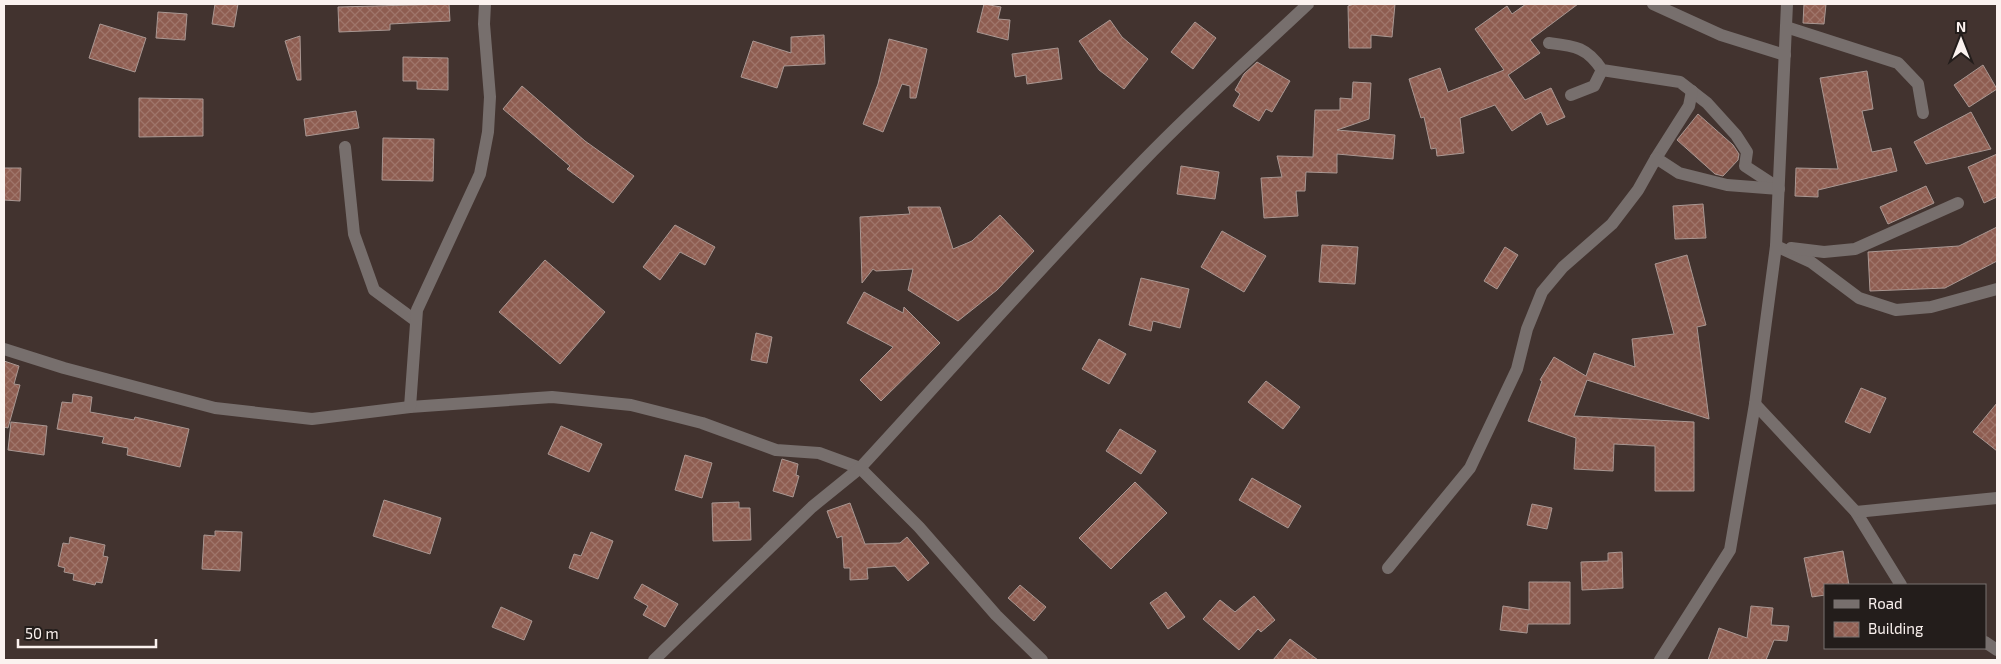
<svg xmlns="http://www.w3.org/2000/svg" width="2001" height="664" viewBox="0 0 2001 664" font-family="'Exo 2',sans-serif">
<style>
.building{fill:url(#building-cross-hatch);stroke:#a99792}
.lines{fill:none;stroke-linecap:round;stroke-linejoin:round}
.minor{stroke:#776f6d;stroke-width:12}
</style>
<defs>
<pattern id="building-cross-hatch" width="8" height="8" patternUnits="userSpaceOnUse" patternTransform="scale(1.25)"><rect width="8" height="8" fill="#8e5d51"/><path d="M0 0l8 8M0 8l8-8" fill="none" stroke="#9f756a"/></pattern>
</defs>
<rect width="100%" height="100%" fill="#42332f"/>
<!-- building -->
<g class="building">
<polygon points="215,4 238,4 234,27 212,24"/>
<polygon points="449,4 450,21 390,24 390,30 339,32 338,7"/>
<polygon points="984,4 1001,7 998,19 1010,20 1008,40 977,32"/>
<polygon points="1354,4 1395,4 1392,37 1371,35 1371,48 1349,48 1348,6"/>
<polygon points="1526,4 1578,4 1530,40 1540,53 1508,75 1525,100 1551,88 1565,117 1547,125 1541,112 1512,131 1495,105 1460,118 1464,153 1437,156 1436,148 1431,149 1424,117 1421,118 1409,79 1440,68 1448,92 1504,70 1475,29 1507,6 1512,14"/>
<polygon points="1804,4 1826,4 1824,24 1803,23"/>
<polygon points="158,12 187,14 185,40 156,38"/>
<polygon points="1110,20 1122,37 1148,59 1124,89 1099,70 1079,41"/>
<polygon points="1195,22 1216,38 1193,69 1171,52"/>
<polygon points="100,24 146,38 135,72 89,58"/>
<polygon points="824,35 825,64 784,66 777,88 741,77 753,41 791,53 791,37"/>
<polygon points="300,36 301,80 297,80 285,41"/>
<polygon points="889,39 927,49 916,98 910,98 910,86 902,84 883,132 863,124 878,84"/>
<polygon points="1058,48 1062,79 1027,84 1026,75 1015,77 1012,54"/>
<polygon points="403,57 448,58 448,90 417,89 417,81 403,81"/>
<polygon points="1257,62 1290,81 1272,112 1266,109 1259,121 1233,106 1240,94 1235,90 1244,74"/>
<polygon points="1983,65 1997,89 1969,107 1954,85"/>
<polygon points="1867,71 1873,109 1862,111 1872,152 1891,148 1897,171 1818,190 1818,197 1795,196 1796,168 1838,169 1820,78"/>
<polygon points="1353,82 1371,83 1369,119 1337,130 1395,135 1393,159 1337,154 1337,173 1306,172 1305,191 1296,191 1298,216 1264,218 1261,178 1282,177 1277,156 1313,157 1315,110 1340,110 1340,98 1352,99"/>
<polygon points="522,86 585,141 634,176 613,203 567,169 570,166 503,109"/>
<polygon points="139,98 203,99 203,136 139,137"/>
<polygon points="356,111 359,128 306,136 304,119"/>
<polygon points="1971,112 1991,149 1926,164 1914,142"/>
<polygon points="1698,114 1733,145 1739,154 1738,160 1723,176 1715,174 1677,140"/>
<polygon points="383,138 434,139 433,181 382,180"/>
<polygon points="1997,154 1997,197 1984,203 1968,167"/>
<polygon points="1181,166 1219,172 1215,199 1177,194"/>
<polygon points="4,168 21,168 20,201 4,200"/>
<polygon points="1926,186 1934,203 1888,224 1880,207"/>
<polygon points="1703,204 1706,238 1675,239 1673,206"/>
<polygon points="908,207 940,207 953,249 972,241 1000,215 1034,251 997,290 958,321 908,290 913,269 876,271 873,269 862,283 860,217 910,214"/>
<polygon points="675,225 715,247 705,265 680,252 660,280 643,267"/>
<polygon points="1997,227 1997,261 1945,288 1870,291 1868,252 1959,246"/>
<polygon points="1222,231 1266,256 1244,292 1201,267"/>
<polygon points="1322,245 1358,247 1355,284 1319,282"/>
<polygon points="1505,247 1518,255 1497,289 1484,281"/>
<polygon points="1687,255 1706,325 1697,327 1709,419 1587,380 1574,416 1694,422 1694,491 1655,491 1655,446 1614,444 1613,471 1574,469 1576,438 1528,421 1542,381 1540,380 1554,357 1586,376 1594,353 1635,367 1632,339 1674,334 1655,264"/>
<polygon points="545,260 605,312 560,364 499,312"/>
<polygon points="1141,278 1189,289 1180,328 1153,321 1151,331 1129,325"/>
<polygon points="864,292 903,313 904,307 940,343 881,401 860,380 893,347 847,323"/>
<polygon points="756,333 772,337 767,363 751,360"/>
<polygon points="1099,339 1126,354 1109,384 1082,369"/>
<polygon points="4,361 19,366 14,384 20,385 8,428 4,427"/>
<polygon points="1266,381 1300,407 1283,429 1248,402"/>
<polygon points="1861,388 1886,398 1870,433 1845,422"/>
<polygon points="73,394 92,397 90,412 134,420 135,417 189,429 180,467 127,455 128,448 102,443 104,437 57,429 62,402 72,403"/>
<polygon points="1997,403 1997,451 1973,432"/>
<polygon points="11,422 47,426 44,455 8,450"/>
<polygon points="561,426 602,444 589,472 548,454"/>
<polygon points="1120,429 1156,451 1141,474 1106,451"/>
<polygon points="685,455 712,463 702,498 675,490"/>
<polygon points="782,459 798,464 796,475 799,476 793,497 773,491"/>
<polygon points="1252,478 1301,506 1288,528 1239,500"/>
<polygon points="1135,482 1167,513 1111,569 1079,538"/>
<polygon points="384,500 441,518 430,554 373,536"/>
<polygon points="739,502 739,508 750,508 751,540 713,541 712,503"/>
<polygon points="850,503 865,544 900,543 907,537 929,563 908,581 895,566 867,568 868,579 850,580 850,568 844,568 842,536 837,538 827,511"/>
<polygon points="1532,504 1552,508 1547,529 1527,525"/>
<polygon points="215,531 242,532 240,571 202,569 204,535 215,536"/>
<polygon points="591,532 613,541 598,579 569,568 574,554 581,556"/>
<polygon points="70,537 105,545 103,556 108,557 102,583 96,582 95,585 73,580 74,574 64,572 65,568 58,566 63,543 69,544"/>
<polygon points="1843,551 1849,585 1825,585 1825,595 1812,597 1804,558"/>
<polygon points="1622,552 1623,588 1582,590 1581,562 1608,561 1608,553"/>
<polygon points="1529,582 1570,582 1570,624 1528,624 1527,633 1500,630 1503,606 1529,610"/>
<polygon points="642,584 678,604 665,627 643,615 648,606 634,598"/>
<polygon points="1020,585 1046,607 1034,621 1008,598"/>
<polygon points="1166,592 1185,617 1168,629 1150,603"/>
<polygon points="1254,596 1275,620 1261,632 1258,629 1239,650 1203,619 1220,600 1235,612"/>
<polygon points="1751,606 1773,608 1771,625 1789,626 1787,641 1774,640 1766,660 1708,660 1719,628 1747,638"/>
<polygon points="501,607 532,621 524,640 492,627"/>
<polygon points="1290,639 1318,660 1273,660"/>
</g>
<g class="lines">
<!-- minor -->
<g class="minor">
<polyline points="1653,4 1721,35 1785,55"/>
<polyline points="1786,27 1898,63 1918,84 1923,113"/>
<path d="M 1549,43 C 1575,46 1587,47 1602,70 L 1680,82 L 1707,103 L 1736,135 L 1747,152 L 1745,166 L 1777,187"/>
<polyline points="1571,95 1594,86 1602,70"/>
<polyline points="345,147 354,234 374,290 416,321"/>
<polyline points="1656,158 1689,106 1692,91"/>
<polyline points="1776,246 1811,262 1859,298 1896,310 1931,307 1997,289"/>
<polyline points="1791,248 1824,252 1855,249 1958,203"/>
<polyline points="4,349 64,368 215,408 312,419 410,407 552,397 631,405 702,423 776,450 819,453 860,468 919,527 996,615 1042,660"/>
<polyline points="1755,404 1856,512 1901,585"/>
<polyline points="410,407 417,310 480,174 488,132 490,97 484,24 485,4"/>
<polyline points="1856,512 1997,498"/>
<polyline points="1388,568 1470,468 1517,369 1527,329 1542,292 1563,267 1612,224 1638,190 1656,158 1679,173 1727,185 1779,189"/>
<polyline points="1985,642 1997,650"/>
<path d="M 654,660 L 812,507 L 860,468 C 955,365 1047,260 1144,160 C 1197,105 1253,56 1308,4"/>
<polyline points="1660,660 1730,550 1755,404 1776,246 1787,4"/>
</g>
</g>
<!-- border -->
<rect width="2001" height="664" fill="none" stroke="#fbf2ef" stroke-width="10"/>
<!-- legend -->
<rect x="1824" y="584" width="162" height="65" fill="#231d1b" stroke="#797270"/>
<rect x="1834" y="600" width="25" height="8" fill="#776f6d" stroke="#797270"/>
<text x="1868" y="609" font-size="15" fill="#fbf2ef">Road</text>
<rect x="1834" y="622" width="25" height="15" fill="url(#building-cross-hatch)" stroke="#797270"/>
<text x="1868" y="634" font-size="15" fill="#fbf2ef">Building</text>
<!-- north arrow -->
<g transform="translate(1961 40)" stroke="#231d1b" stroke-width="4" paint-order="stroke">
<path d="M0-4L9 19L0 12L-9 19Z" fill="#fbf2ef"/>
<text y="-8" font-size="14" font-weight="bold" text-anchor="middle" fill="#fbf2ef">N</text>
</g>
<!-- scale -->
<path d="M18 639v8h138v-8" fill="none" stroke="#fbf2ef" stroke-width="2.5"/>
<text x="25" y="639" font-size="15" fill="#fbf2ef" stroke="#231d1b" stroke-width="4" paint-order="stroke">50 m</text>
</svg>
